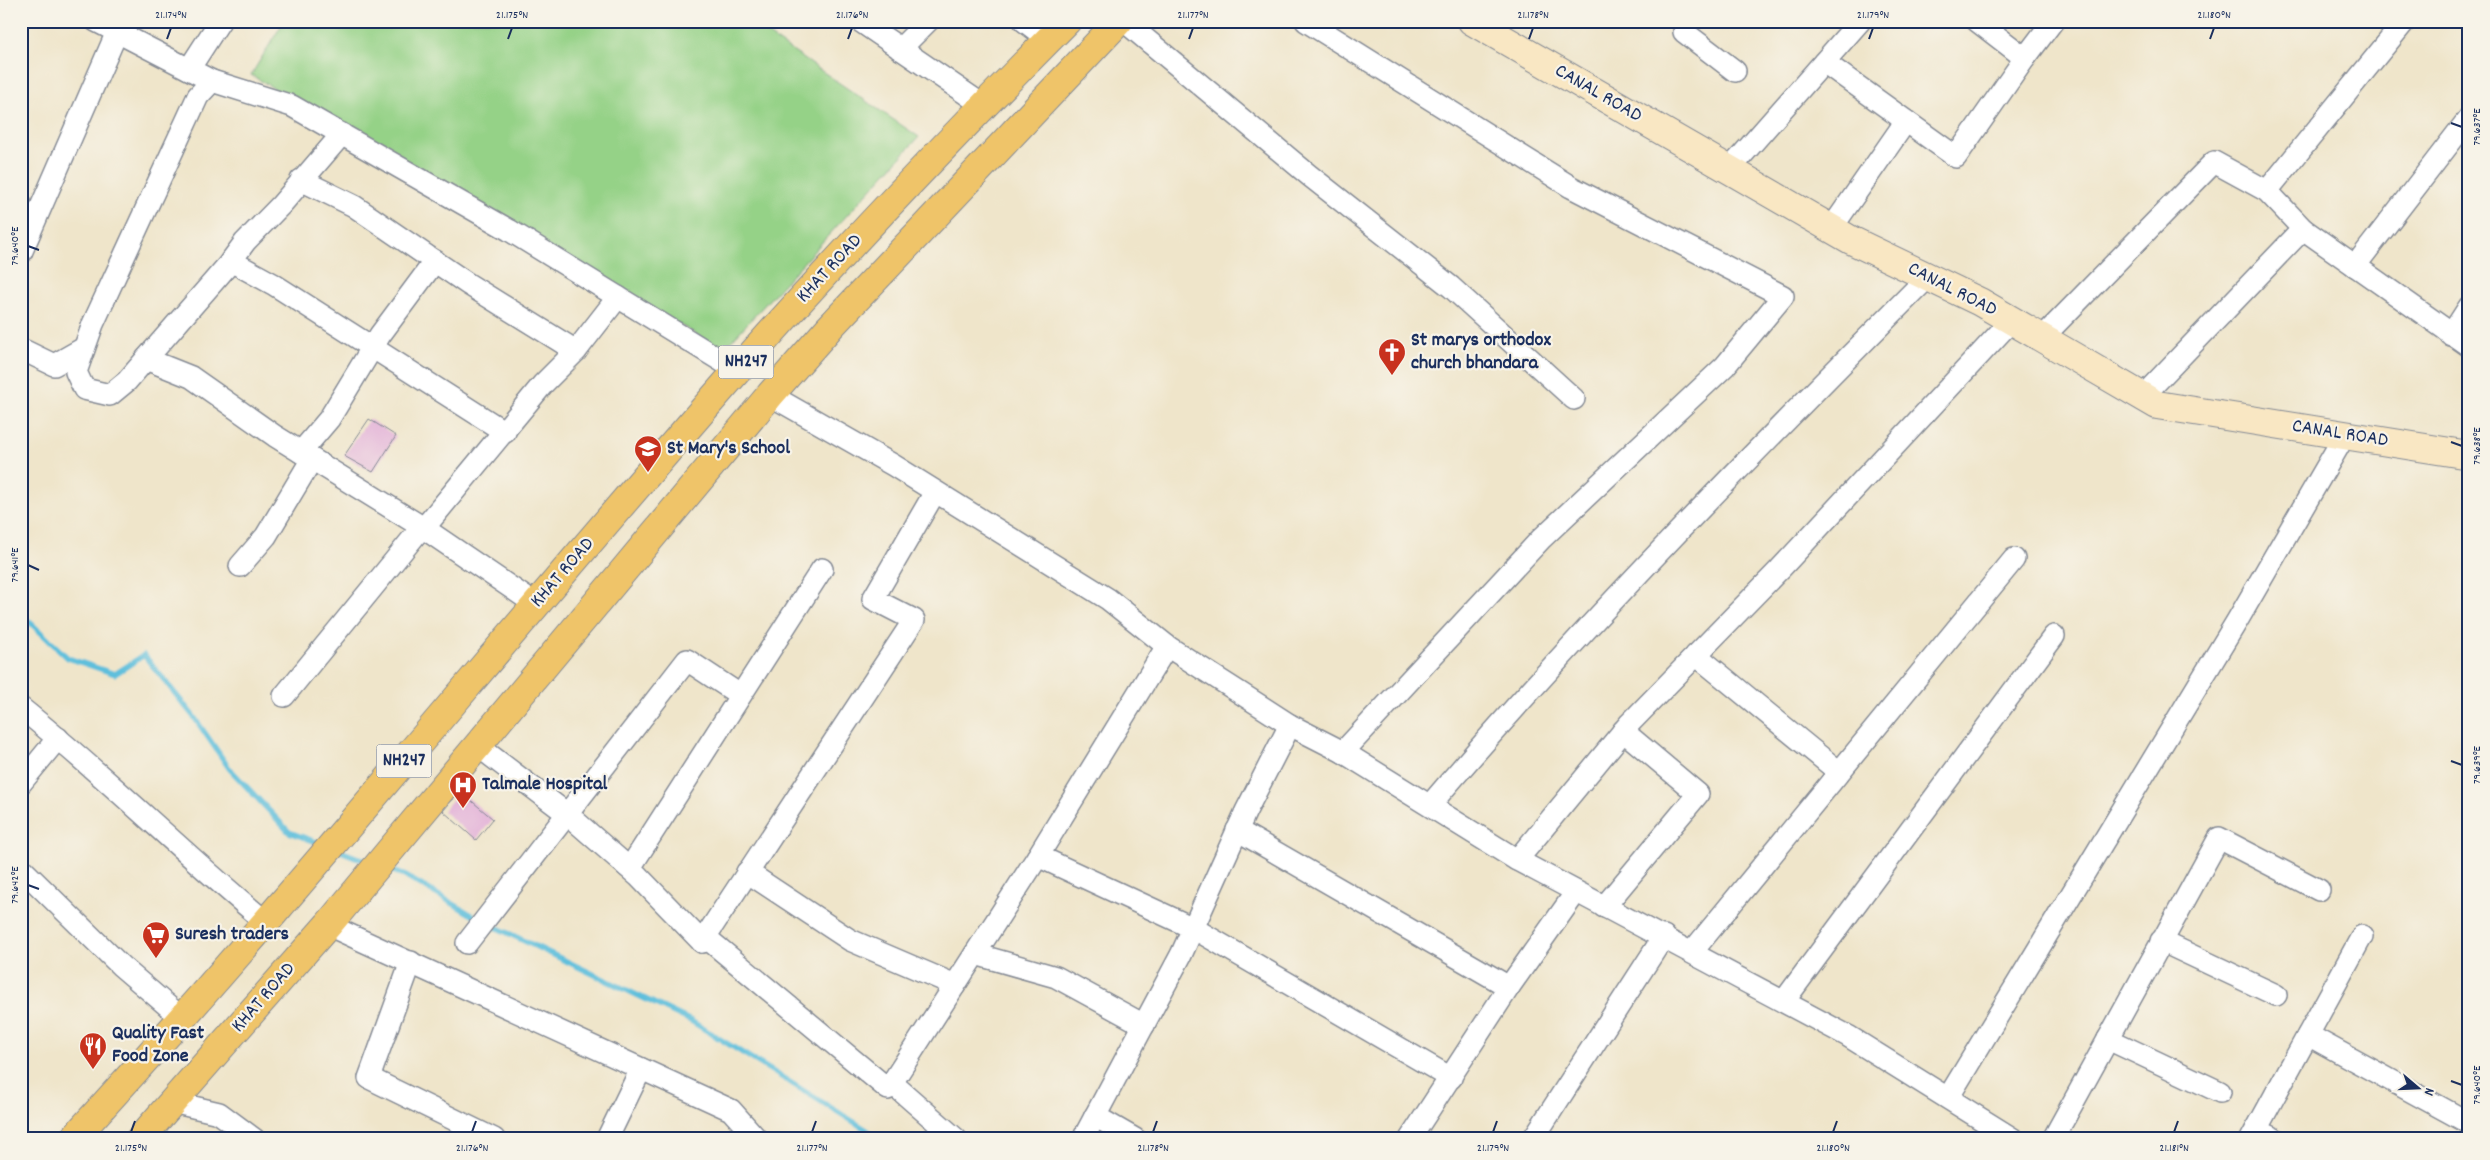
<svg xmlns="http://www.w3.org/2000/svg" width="2490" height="1160" viewBox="0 0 2490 1160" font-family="Dekko,sans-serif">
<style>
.green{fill:#95d287;stroke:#588072}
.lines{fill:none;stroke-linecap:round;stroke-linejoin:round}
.stream{stroke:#5ebfdc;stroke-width:5.5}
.building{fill:#e3b2d8}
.street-casing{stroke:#858a94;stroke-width:24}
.secondary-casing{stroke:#858a94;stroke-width:30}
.highway-casing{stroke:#858a94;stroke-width:30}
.street{stroke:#fff;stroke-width:21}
.secondary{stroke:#f9e7c3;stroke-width:28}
.highway{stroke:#efc469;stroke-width:28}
.ticks{fill:none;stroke:#1b2f5e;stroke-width:2}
.labels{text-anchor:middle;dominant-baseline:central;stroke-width:4.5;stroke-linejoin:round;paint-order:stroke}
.shield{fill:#f7f3e8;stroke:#5d6a87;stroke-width:1}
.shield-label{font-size:19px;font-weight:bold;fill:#1b2f5e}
.street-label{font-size:20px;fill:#1b2f5e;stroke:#f7f3e8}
.poi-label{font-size:20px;font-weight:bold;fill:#1b2f5e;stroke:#f7f3e8;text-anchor:start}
.neatline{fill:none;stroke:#1b2f5e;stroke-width:2}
.ticks-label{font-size:12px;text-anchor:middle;fill:#1b2f5e}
</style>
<rect width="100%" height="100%" fill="#f7f3e8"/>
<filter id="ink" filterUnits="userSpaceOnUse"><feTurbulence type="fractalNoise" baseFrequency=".02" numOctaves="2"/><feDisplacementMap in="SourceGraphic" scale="10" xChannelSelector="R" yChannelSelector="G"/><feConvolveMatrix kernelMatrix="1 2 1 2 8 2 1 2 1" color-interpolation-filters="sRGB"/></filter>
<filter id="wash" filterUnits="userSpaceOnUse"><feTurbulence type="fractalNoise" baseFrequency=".0096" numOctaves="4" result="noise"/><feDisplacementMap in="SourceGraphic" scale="20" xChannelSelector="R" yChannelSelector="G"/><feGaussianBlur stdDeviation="1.12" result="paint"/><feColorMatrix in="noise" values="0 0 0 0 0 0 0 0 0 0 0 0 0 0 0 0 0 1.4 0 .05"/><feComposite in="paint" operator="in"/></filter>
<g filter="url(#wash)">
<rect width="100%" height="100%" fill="#efe5ca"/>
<!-- green -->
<polygon class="green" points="284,21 748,21 919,137 723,350 251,75"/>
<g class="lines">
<!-- stream -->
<g class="stream">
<polyline points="21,614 68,658 115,674 144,655 194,717 229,768 289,832 322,844"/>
<polyline points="338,850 371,863"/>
<polyline points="384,868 404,875 479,919"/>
<polyline points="487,923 691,1021 867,1130 877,1139"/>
</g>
</g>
<g id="blocks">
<!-- building -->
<g class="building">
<polygon points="369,419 396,436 373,472 344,456"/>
<polygon points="460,791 493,819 476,840 443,811"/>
</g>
</g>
</g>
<g filter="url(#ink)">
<use href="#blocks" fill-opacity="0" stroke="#858a94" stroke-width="1"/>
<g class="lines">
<!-- street casing -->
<g class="street-casing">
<g id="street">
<polyline points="96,21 212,81 292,106 509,230 738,371"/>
<polyline points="860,21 984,106"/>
<polyline points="1024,21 1049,40"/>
<polyline points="1124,21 1310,176 1451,287 1574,399"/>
<polyline points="1306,21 1571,187 1783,296 1725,366 1541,539 1343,752"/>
<polyline points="1977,21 2025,58 2053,21"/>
<polyline points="1684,32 1735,71"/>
<polyline points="900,49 928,21"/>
<polyline points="1824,62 1956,157 2025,58"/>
<polyline points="189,69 220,21"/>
<polyline points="342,134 281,205 245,242 228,265 146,359 191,377 275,436 422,527 535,604"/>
<polyline points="1729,170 1860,21"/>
<polyline points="301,180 354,206 468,284 576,351 543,384 424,528"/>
<polyline points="2267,191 2405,21"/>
<polyline points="1831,229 1906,121"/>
<polyline points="21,253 117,32"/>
<polyline points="231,261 273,284 505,432"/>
<polyline points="2355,266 2469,118"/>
<polyline points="2451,335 2469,307"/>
<polyline points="2041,339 2214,162 2267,191 2303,229"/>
<polyline points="21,349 54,365 84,348"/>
<polyline points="576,351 618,297"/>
<polyline points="146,359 127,381 110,395 84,389 76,372 93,324 198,96 212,81"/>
<polyline points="770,395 893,465 1108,599 1167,646 1290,725 1343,752 1517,860 1848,1036 2013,1139"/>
<polyline points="2142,397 2303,229 2469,346"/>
<polyline points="301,452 329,419 380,335 435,261"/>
<polyline points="240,566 266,536 312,459"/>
<polyline points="1696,655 1839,772"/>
<polyline points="284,696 422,527"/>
<path d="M 21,708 C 106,776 182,853 266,922"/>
<polyline points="478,746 566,813 638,876 702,942 914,620 873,599 935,492"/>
<polyline points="21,783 58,738"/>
<path d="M 1430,805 C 1587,621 1757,449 1928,277"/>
<polyline points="1237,830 1509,987"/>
<polyline points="1038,856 1193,928 1451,1078"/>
<polyline points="1517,860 1630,723 1780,569 2011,321"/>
<polyline points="628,867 635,860 822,569"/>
<polyline points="21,868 121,966 183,1019"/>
<polyline points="747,872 850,940 955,985"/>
<polyline points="1604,907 1698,794 1623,731"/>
<polyline points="328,925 731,1110 755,1137 754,1139"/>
<polyline points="2161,941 2276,995"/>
<polyline points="702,942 709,940 888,1089 1038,856 1167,646"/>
<polyline points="467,943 687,660 740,695"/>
<polyline points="1692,952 2014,559"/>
<polyline points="975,954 1056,977 1144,1025"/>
<polyline points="411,962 369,1078 494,1139"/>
<polyline points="1784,1001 2054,636"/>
<polyline points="2308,1035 2469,1123"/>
<polyline points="2108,1039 2220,1092"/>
<polyline points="892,1083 956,1139"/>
<polyline points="1948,1098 2237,621 2345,435"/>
<polyline points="172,1102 219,1113 254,1139"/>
<polyline points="1095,1116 1135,1139"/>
<polyline points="2256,1130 2275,1139"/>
<polyline points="607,1139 641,1069"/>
<polyline points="1083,1139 1181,955 1246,811 1290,725"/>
<polyline points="1410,1139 1509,987 1576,892"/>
<polyline points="1533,1139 1664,936"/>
<polyline points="2053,1139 2219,838 2319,890"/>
<polyline points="2251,1139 2362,936"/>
</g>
</g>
<!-- secondary casing -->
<g class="secondary-casing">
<polyline id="secondary" points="1472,21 1851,240 1980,302 2157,405 2469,455"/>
</g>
<!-- highway casing -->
<g class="highway-casing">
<g id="highway">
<path d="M 73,1139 C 302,890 514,625 737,371 C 843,251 954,135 1067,21"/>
<polyline points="140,1139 328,925 770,395 830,327 1119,21"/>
</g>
</g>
<!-- street -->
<use href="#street" class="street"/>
<!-- secondary -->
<use href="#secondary" class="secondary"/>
<!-- highway -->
<use href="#highway" class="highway"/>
</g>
</g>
<!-- ticks -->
<path class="ticks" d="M 167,39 L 171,28M 508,39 L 512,28M 848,39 L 852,28M 1189,39 L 1193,28M 1529,39 L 1533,28M 1869,39 L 1873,28M 2210,39 L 2214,28M 2451,123 L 2462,127M 28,246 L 39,250M 2451,442 L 2462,446M 28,565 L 39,570M 2451,761 L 2462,765M 28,885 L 39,889M 2451,1081 L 2462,1085M 131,1132 L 135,1121M 472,1132 L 476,1121M 812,1132 L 816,1121M 1153,1132 L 1157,1121M 1493,1132 L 1497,1121M 1833,1132 L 1837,1121M 2174,1132 L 2178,1121"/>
<!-- icons -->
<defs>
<g id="church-pin" transform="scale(1.4375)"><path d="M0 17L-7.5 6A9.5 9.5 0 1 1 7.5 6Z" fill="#c8321e" stroke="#f7f3e8"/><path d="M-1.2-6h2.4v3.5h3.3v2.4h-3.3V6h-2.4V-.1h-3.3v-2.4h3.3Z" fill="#fff"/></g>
<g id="school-pin" transform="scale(1.4375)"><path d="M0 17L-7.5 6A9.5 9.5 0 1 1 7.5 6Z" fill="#c8321e" stroke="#f7f3e8"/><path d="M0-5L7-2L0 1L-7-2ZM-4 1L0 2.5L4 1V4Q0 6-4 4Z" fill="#fff"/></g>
<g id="hospital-pin" transform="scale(1.4375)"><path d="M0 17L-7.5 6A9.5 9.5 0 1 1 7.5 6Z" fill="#c8321e" stroke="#f7f3e8"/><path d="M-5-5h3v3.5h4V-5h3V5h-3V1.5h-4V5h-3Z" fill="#fff"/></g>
<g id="supermarket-pin" transform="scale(1.4375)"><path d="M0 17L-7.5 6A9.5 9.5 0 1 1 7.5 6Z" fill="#c8321e" stroke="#f7f3e8"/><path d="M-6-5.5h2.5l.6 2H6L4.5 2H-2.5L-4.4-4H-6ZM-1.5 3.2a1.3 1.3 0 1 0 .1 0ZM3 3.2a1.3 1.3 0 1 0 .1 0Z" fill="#fff"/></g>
<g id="restaurant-pin" transform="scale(1.4375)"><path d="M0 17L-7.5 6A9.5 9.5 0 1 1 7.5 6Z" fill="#c8321e" stroke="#f7f3e8"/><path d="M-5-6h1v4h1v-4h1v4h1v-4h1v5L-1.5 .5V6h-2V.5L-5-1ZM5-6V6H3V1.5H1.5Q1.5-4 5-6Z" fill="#fff"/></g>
</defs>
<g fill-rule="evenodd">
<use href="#church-pin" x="1392" y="352"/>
<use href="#school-pin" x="648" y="449"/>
<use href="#hospital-pin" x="463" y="785"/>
<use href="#supermarket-pin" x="156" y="935"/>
<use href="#restaurant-pin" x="93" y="1046"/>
</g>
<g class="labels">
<!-- shield labels -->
<g class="shield">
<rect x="718.5" y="345.5" width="55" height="33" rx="4"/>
<rect x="376.5" y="744.5" width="55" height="33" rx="4"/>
</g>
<g class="shield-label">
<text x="746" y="362">NH247</text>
<text x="404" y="761">NH247</text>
</g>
<!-- street labels -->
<g class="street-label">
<text transform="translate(1598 94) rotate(30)">CANAL ROAD</text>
<text transform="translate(830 269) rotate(-47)">KHAT ROAD</text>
<text transform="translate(1952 290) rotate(27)">CANAL ROAD</text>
<text transform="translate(2340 434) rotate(9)">CANAL ROAD</text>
<text transform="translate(563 573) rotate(-49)">KHAT ROAD</text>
<text transform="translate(264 998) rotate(-49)">KHAT ROAD</text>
</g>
<!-- poi labels -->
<g class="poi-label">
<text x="1411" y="341">St marys orthodox<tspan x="1411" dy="23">church bhandara</tspan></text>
<text x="667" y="449">St Mary's School</text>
<text x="482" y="785">Talmale Hospital</text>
<text x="175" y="935">Suresh traders</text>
<text x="112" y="1034">Quality Fast<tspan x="112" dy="23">Food Zone</tspan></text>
</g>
</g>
<!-- margin -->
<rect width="2490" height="1160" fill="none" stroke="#f7f3e8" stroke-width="55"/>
<!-- north arrow -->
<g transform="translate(2418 1088) rotate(109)" stroke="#f7f3e8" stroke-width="4" paint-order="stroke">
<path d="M0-4L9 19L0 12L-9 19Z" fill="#1b2f5e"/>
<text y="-8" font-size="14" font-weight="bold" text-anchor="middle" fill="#1b2f5e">N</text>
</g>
<rect x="28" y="28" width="2434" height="1104" class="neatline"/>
<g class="ticks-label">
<text x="171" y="18">21.174°N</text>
<text x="512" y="18">21.175°N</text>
<text x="852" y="18">21.176°N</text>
<text x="1193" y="18">21.177°N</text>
<text x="1533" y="18">21.178°N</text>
<text x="1873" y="18">21.179°N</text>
<text x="2214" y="18">21.180°N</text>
<text transform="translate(2476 127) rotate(-90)" y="4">79.637°E</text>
<text transform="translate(14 246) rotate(-90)" y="4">79.640°E</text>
<text transform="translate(2476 446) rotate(-90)" y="4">79.638°E</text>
<text transform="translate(14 565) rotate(-90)" y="4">79.641°E</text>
<text transform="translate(2476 765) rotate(-90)" y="4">79.639°E</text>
<text transform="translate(14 885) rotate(-90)" y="4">79.642°E</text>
<text transform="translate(2476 1085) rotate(-90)" y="4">79.640°E</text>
<text x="131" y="1151">21.175°N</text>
<text x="472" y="1151">21.176°N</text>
<text x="812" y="1151">21.177°N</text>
<text x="1153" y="1151">21.178°N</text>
<text x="1493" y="1151">21.179°N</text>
<text x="1833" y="1151">21.180°N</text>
<text x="2174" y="1151">21.181°N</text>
</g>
</svg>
